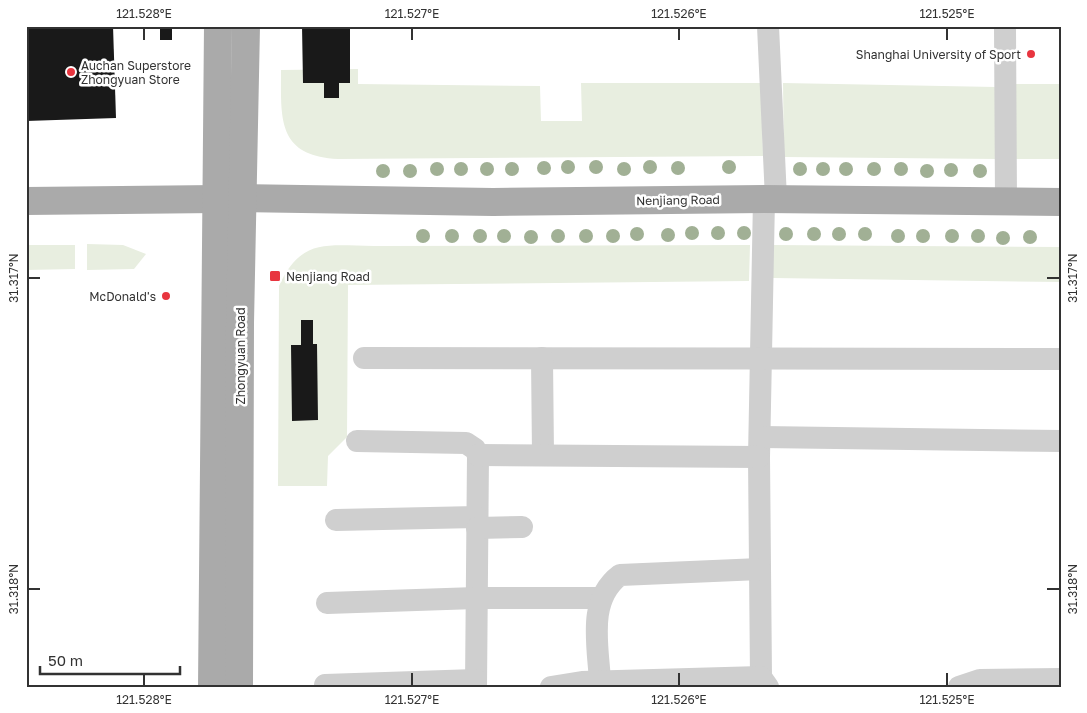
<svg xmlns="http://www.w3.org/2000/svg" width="1087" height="713" viewBox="0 0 1087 713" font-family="'Golos Text',sans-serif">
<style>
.green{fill:#e8eee0}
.building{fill:#191919}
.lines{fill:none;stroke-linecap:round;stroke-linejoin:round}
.minor{stroke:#cfcfcf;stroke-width:22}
.major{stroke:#aaa;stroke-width:28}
.tree{fill:#a1b095}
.ticks{fill:none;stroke:#323232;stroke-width:2}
.poi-dot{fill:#e8353f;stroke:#fff;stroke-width:2}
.labels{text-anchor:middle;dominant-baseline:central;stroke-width:5;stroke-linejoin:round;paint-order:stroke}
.poi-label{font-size:12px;fill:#323232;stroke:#fff;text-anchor:end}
.street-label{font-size:12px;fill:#323232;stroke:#fff}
.neatline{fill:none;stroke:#323232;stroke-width:2}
.ticks-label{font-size:12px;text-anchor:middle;fill:#323232}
</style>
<rect width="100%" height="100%" fill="#fff"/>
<!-- green -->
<g class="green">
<path d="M 358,69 L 358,84 L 540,86 L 541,121 L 582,121 L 581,83 L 761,83 L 763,156 L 338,159 C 277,156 281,119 281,70 Z"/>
<polygon points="783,83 996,87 997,159 784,157"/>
<polygon points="1015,84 1061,84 1061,159 1016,159"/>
<polygon points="87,244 123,245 146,254 134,269 87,270"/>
<polygon points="26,245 75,245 75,269 26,270"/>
<path d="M 750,245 L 749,281 L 348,285 L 347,437 L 328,456 L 327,486 L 278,486 L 279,286 C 301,237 328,246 374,246 Z"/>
<polygon points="772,245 1061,247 1061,282 773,278"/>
</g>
<!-- building -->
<g class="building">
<polygon points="26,26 113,26 116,118 26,121"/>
<rect x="160" y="26" width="12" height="14"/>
<polygon points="302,26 350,26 350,83 339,83 339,98 324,98 324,83 303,83"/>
<polygon points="301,320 313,320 313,344 317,344 318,420 292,421 291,345 301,345"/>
</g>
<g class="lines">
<!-- minor -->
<g class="minor">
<polyline points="768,26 776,199"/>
<polyline points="1005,26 1006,202"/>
<polyline points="764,199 759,457 761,677 768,687"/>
<polyline points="364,358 1061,359"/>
<polyline points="542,358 543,455"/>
<polyline points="760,437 1061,441"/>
<polyline points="357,441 466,443 475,449 478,455 476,687"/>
<polyline points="478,455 759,457"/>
<polyline points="336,520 477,517"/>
<polyline points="477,528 522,527"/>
<polyline points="327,603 476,598 600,598"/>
<path d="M 600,681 C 598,645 587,600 620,575 L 760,569"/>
<polyline points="325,685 476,680"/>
<polyline points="551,687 582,682 761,677"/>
<polyline points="959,687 980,680 1061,679"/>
</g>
<!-- major -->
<g class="major">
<polyline points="243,198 493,202 764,199 1061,202"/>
<polyline points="26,201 217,199"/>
<polyline points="212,687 218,26"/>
<polyline points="239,687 240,323 246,26"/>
</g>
</g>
<!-- trees -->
<g class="tree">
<circle cx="568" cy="167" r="7"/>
<circle cx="596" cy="167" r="7"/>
<circle cx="650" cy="167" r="7"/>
<circle cx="729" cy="167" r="7"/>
<circle cx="544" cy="168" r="7"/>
<circle cx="678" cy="168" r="7"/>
<circle cx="437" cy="169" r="7"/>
<circle cx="461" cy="169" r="7"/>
<circle cx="487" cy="169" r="7"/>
<circle cx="512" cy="169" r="7"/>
<circle cx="624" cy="169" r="7"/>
<circle cx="800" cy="169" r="7"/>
<circle cx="823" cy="169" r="7"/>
<circle cx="846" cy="169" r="7"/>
<circle cx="874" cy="169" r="7"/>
<circle cx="901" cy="169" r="7"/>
<circle cx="951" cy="170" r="7"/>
<circle cx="383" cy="171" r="7"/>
<circle cx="410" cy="171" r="7"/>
<circle cx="927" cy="171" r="7"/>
<circle cx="980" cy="171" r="7"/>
<circle cx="692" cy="233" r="7"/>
<circle cx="718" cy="233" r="7"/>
<circle cx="744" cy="233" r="7"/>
<circle cx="637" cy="234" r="7"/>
<circle cx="786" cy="234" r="7"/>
<circle cx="814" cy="234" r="7"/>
<circle cx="839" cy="234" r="7"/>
<circle cx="865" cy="234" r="7"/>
<circle cx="668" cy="235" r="7"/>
<circle cx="423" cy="236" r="7"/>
<circle cx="452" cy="236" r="7"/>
<circle cx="480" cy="236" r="7"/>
<circle cx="504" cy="236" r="7"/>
<circle cx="558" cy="236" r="7"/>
<circle cx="586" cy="236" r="7"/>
<circle cx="613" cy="236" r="7"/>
<circle cx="898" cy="236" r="7"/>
<circle cx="923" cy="236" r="7"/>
<circle cx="952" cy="236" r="7"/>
<circle cx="978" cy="236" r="7"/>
<circle cx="531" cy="237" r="7"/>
<circle cx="1030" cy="237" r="7"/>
<circle cx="1003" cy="238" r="7"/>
</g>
<!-- ticks -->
<path class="ticks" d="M 144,28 L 144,40M 412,28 L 412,40M 679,28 L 679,40M 947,28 L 947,40M 28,278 L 40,278M 1047,278 L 1060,278M 28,589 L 40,589M 1047,589 L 1060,589M 144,673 L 144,686M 412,673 L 412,686M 679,673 L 679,686M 947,673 L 947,686"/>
<!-- markers -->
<g class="poi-dot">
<circle cx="1031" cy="54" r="5"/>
<circle cx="71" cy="72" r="5"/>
<rect x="269" y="270" width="12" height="12" rx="2.5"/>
<circle cx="166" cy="296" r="5"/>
</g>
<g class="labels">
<!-- poi labels -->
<g class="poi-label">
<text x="1021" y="54">Shanghai University of Sport</text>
<text x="81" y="65" text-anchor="start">Auchan Superstore<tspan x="81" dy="14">Zhongyuan Store</tspan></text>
<text x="286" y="276" text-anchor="start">Nenjiang Road</text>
<text x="156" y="296">McDonald's</text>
</g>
<!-- street labels -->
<g class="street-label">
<text transform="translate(678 200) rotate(-1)">Nenjiang Road</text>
<text transform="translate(240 356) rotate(-90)">Zhongyuan Road</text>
</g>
</g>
<!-- border -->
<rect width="1087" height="713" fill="none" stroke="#ffffff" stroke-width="55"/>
<!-- scale -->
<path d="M40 666v8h140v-8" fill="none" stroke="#323232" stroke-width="2.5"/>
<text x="48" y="666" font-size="15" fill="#323232" stroke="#ffffff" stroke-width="4" paint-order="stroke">50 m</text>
<rect x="28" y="28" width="1032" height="658" class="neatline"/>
<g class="ticks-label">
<text x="144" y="18">121.528°E</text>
<text x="412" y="18">121.527°E</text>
<text x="679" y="18">121.526°E</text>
<text x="947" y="18">121.525°E</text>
<text transform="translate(1073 278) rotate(-90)" y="4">31.317°N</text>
<text transform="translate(14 278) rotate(-90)" y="4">31.317°N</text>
<text transform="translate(1073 589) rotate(-90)" y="4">31.318°N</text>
<text transform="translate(14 589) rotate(-90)" y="4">31.318°N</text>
<text x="144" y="704">121.528°E</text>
<text x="412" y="704">121.527°E</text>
<text x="679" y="704">121.526°E</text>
<text x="947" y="704">121.525°E</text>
</g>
</svg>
